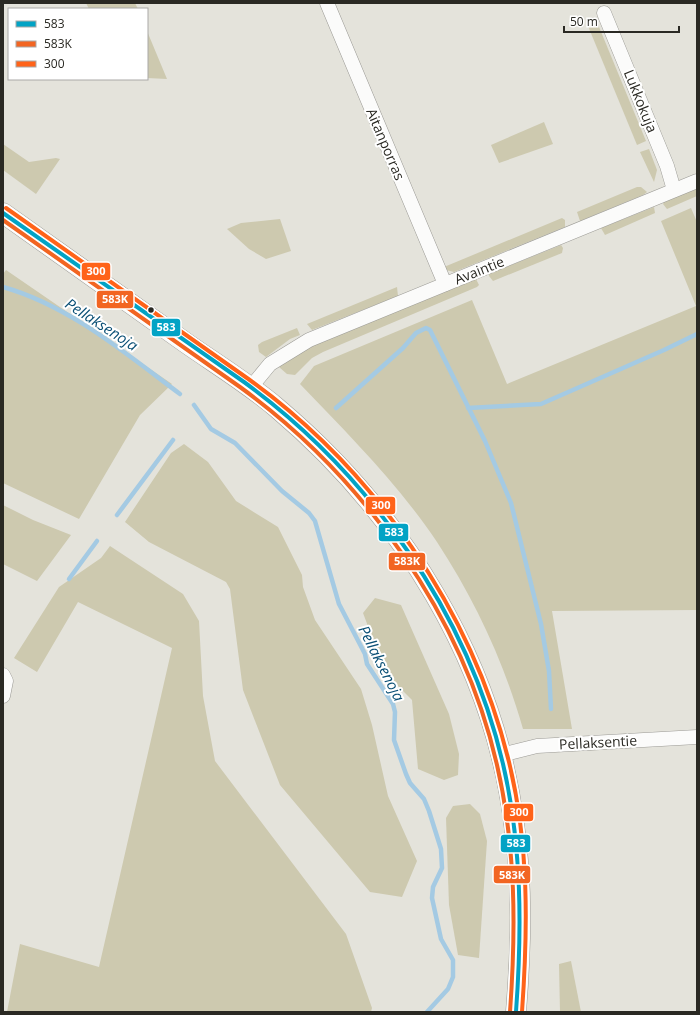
<svg xmlns="http://www.w3.org/2000/svg" width="700" height="1015" viewBox="0 0 700 1015" font-family="'Open Sans',sans-serif">
<style>
.green{fill:#cdc9af}
.lines{fill:none;stroke-linecap:round;stroke-linejoin:round}
.stream{stroke:#a4cae3;stroke-width:4.5}
.street-casing{stroke:#9b9a95;stroke-width:15}
.secondary-casing{stroke:#9b9a95;stroke-width:21}
.street{stroke:#fbfbfa;stroke-width:14}
.secondary{stroke:#fbfbfa;stroke-width:20}
.bus-1-casing{stroke:#fff;stroke-width:7}
.bus-2-casing{stroke:#fff;stroke-width:7}
.bus-3-casing{stroke:#fff;stroke-width:7}
.bus-1{stroke:#02a3c5;stroke-width:4}
.bus-2{stroke:#f26522;stroke-width:4}
.bus-3{stroke:#ff6319;stroke-width:4}
.bus-dot{fill:#2a2923;stroke:#fff;stroke-width:1.5}
.labels{text-anchor:middle;dominant-baseline:central;stroke-width:4;stroke-linejoin:round;paint-order:stroke}
.street-label{font-size:14px;fill:#2a2923;stroke:#fff}
.water-label{font-size:15px;font-style:italic;fill:#0a4f75;stroke:#fff}
.line-badge{stroke:#fff;stroke-width:1.5}
.badge-label{font-size:11px;text-anchor:middle;font-weight:bold;fill:#fff}
</style>
<rect width="100%" height="100%" fill="#e4e3db"/>
<!-- green -->
<g class="green">
<polygon points="86,3 135,3 138,9 89,9"/>
<polygon points="597,22 646,141 637,145 588,26"/>
<polygon points="147,31 167,79 147,78"/>
<polygon points="544,122 553,144 499,163 491,145"/>
<polygon points="3,144 29,162 56,158 60,159 36,194 3,170"/>
<polygon points="649,149 657,170 654,182 640,152"/>
<polygon points="637,187 641,187 647,192 643,195 580,221 577,212"/>
<polygon points="697,188 697,196 667,209 663,204 664,202"/>
<polygon points="654,207 655,213 605,235 601,228"/>
<path d="M 691,208 L 697,222 L 697,610 L 552,611 L 572,729 L 523,729 C 504,662 475,600 437,542 C 398,484 348,434 300,384 L 314,366 L 472,300 L 507,384 L 696,306 L 661,221 Z"/>
<polygon points="562,218 565,220 565,227 454,272 446,270 444,267"/>
<polygon points="280,219 291,251 266,259 249,249 227,229 241,223"/>
<polygon points="561,245 563,248 562,253 493,281 489,276 489,274"/>
<polygon points="6,270 172,384 140,415 79,519 3,483 3,274"/>
<polygon points="476,279 479,285 477,287 323,352 312,358 295,375 287,374 279,367 291,357 315,345"/>
<polygon points="397,287 398,296 312,330 307,324"/>
<polygon points="297,328 300,335 290,339 266,357 259,352 258,345 262,342"/>
<polygon points="184,444 208,462 236,501 278,527 302,575 303,587 315,620 361,689 372,725 388,796 417,861 402,897 370,892 280,785 243,690 230,589 226,582 149,542 125,522 171,453"/>
<polygon points="3,505 33,520 71,535 37,581 3,564"/>
<polygon points="110,546 183,594 199,621 203,696 215,761 346,934 372,1008 371,1012 7,1012 20,944 99,967 172,648 78,602 37,672 14,658 59,587 101,558"/>
<polygon points="375,598 401,605 449,714 459,754 458,775 444,780 418,769 412,700 386,674 363,613"/>
<polygon points="470,804 480,814 487,841 479,958 458,955 449,905 446,818 453,806"/>
<polygon points="571,961 581,1012 560,1012 559,964"/>
</g>
<g class="lines">
<!-- stream -->
<g class="stream">
<path d="M 3,287 C 70,306 125,353 180,394"/>
<polyline points="194,405 211,429 235,443 282,491 309,513 315,521 339,604 365,654 367,664 393,704 395,712 394,740 406,774 410,783 424,799 429,811 441,849 442,868 433,887 432,898 441,939 453,960 453,977 448,989 427,1012"/>
<polyline points="336,408 403,348 416,333 426,328 430,330 485,441 511,503 541,624 549,671 551,709"/>
<polyline points="468,408 541,404 664,350 697,334"/>
<polyline points="117,515 173,440"/>
<polyline points="69,579 97,541"/>
</g>
<!-- street casing -->
<g class="street-casing">
<g id="street">
<polyline points="327,3 445,284"/>
<polyline points="604,13 667,166 674,190"/>
<polyline points="251,387 270,364 309,340 697,181"/>
<polyline points="3,675 6,681 3,696"/>
<polyline points="501,755 537,746 697,737"/>
</g>
</g>
<!-- secondary casing -->
<g class="secondary-casing">
<path id="secondary" d="M 3,213 C 64,256 125,299 186,343 C 216,364 249,384 277,408 C 401,513 494,661 514,824 C 523,887 521,949 516,1012"/>
</g>
<!-- street -->
<use href="#street" class="street"/>
<!-- secondary -->
<use href="#secondary" class="secondary"/>
<!-- bus-1 casing -->
<g class="bus-1-casing">
<path id="bus-1" d="M 3,213 L 244,382 C 369,473 468,613 503,764 C 522,845 522,929 516,1012"/>
</g>
<!-- bus-2 casing -->
<g class="bus-2-casing">
<path id="bus-2" d="M 3,220 L 240,387 C 364,477 463,616 497,765 C 516,847 516,929 510,1012"/>
</g>
<!-- bus-3 casing -->
<g class="bus-3-casing">
<path id="bus-3" d="M 6,208 L 247,378 C 374,469 472,610 509,762 C 529,844 528,928 522,1012"/>
</g>
<!-- bus-1 -->
<use href="#bus-1" class="bus-1"/>
<!-- bus-2 -->
<use href="#bus-2" class="bus-2"/>
<!-- bus-3 -->
<use href="#bus-3" class="bus-3"/>
</g>
<!-- markers -->
<circle class="bus-dot" cx="151" cy="310" r="3.5"/>
<g class="labels">
<!-- street labels -->
<g class="street-label">
<text transform="translate(641 101) rotate(68)">Lukkokuja</text>
<text transform="translate(386 144) rotate(67)">Aitanporras</text>
<text transform="translate(479 270) rotate(-22)">Avaintie</text>
<text transform="translate(598 742) rotate(-3)">Pellaksentie</text>
</g>
<!-- water labels -->
<g class="water-label">
<text transform="translate(102 324) rotate(33)">Pellaksenoja</text>
<text transform="translate(382 663) rotate(63)">Pellaksenoja</text>
</g>
</g>
<g class="line-badge">
<rect x="81" y="262" width="30" height="19" rx="4" fill="#ff6319"/>
<rect x="96" y="290" width="38" height="19" rx="4" fill="#f26522"/>
<rect x="151" y="318" width="30" height="19" rx="4" fill="#02a3c5"/>
<rect x="365" y="496" width="31" height="19" rx="4" fill="#ff6319"/>
<rect x="378" y="523" width="31" height="19" rx="4" fill="#02a3c5"/>
<rect x="388" y="552" width="38" height="19" rx="4" fill="#f26522"/>
<rect x="503" y="803" width="31" height="19" rx="4" fill="#ff6319"/>
<rect x="500" y="834" width="31" height="19" rx="4" fill="#02a3c5"/>
<rect x="493" y="865" width="38" height="19" rx="4" fill="#f26522"/>
</g>
<g class="badge-label">
<text x="96" y="275">300</text>
<text x="115" y="303">583K</text>
<text x="166" y="331">583</text>
<text x="381" y="509">300</text>
<text x="394" y="536">583</text>
<text x="407" y="565">583K</text>
<text x="519" y="816">300</text>
<text x="516" y="847">583</text>
<text x="512" y="879">583K</text>
</g>
<!-- border -->
<rect width="700" height="1015" fill="none" stroke="#2a2923" stroke-width="8"/>
<!-- legend -->
<rect x="8" y="8" width="140" height="72" fill="#ffffff" stroke="#aaa9a7"/>
<rect x="16" y="21" width="20" height="6" fill="#02a3c5" stroke="#aaa9a7"/>
<text x="44" y="28" font-size="12" fill="#2a2923">583</text>
<rect x="16" y="41" width="20" height="6" fill="#f26522" stroke="#aaa9a7"/>
<text x="44" y="48" font-size="12" fill="#2a2923">583K</text>
<rect x="16" y="61" width="20" height="6" fill="#ff6319" stroke="#aaa9a7"/>
<text x="44" y="68" font-size="12" fill="#2a2923">300</text>
<!-- scale -->
<path d="M564 26v6h115v-6" fill="none" stroke="#2a2923" stroke-width="2"/>
<text x="570" y="26" font-size="12" fill="#2a2923" stroke="#ffffff" stroke-width="3" paint-order="stroke">50 m</text>
</svg>
